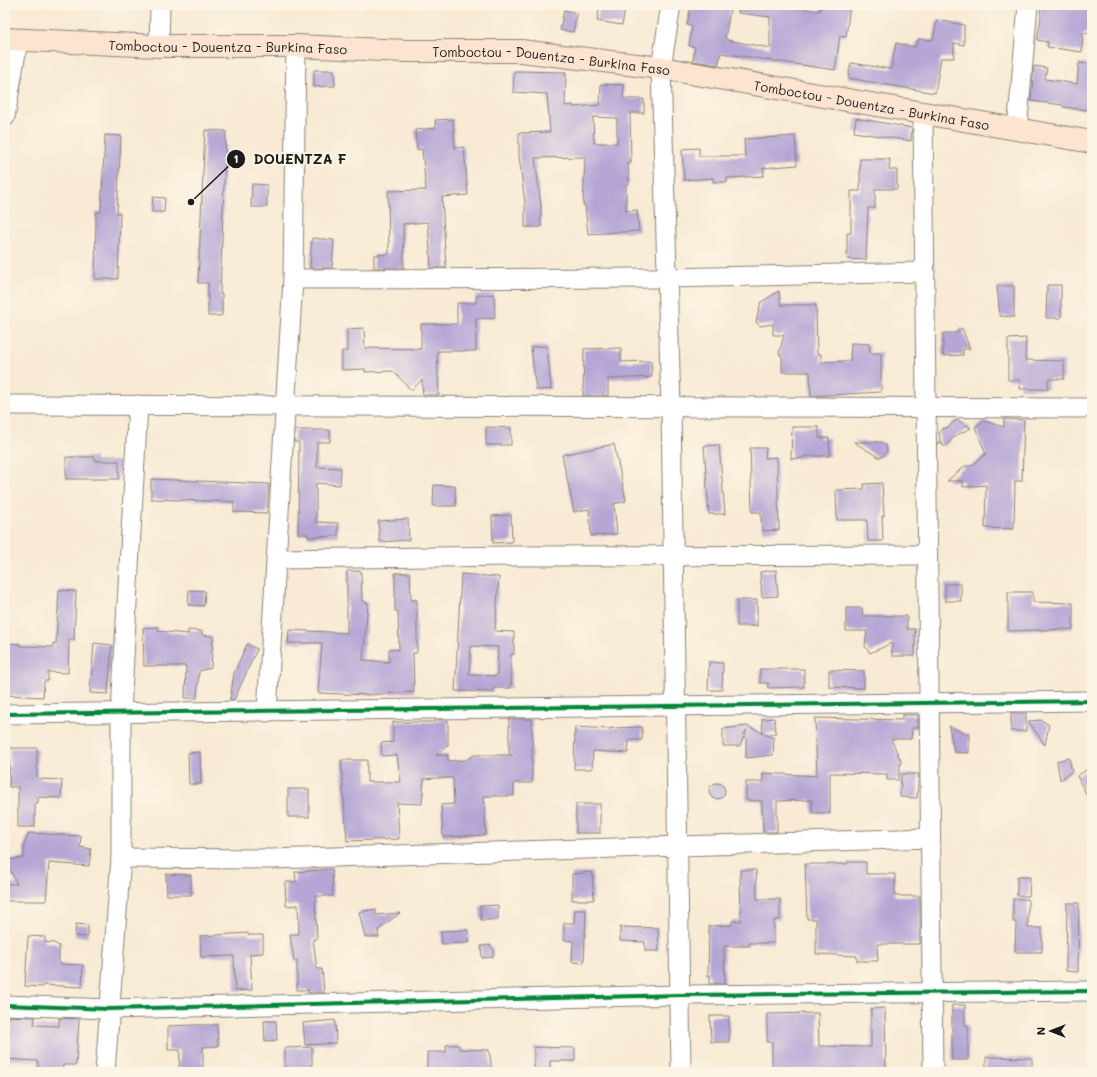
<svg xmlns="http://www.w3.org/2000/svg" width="1097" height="1077" viewBox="0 0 1097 1077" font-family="Mali,sans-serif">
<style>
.building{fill:#b5a6d5;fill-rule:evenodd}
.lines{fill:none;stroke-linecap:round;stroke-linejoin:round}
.minor-casing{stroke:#8a8378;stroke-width:21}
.secondary-casing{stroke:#8a8378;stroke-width:24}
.minor{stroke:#fff;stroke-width:19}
.secondary{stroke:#fde4d1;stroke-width:22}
.cycleway-casing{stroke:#fcf5e5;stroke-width:6}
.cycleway{stroke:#00873e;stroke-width:4}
.labels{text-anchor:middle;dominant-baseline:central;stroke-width:4;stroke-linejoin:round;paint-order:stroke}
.street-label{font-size:13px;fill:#1c1c1c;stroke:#fcf5e5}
.leader{fill:none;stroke:#1c1c1c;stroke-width:1.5}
.callout-dot{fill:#1c1c1c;stroke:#fcf5e5;stroke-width:1.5}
.mark-label{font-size:12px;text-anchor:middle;font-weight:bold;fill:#fff}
.callout-label{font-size:14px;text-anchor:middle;font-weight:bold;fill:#1c1c1c;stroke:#fcf5e5;stroke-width:4;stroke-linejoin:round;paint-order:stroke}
</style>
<rect width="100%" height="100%" fill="#fcf5e5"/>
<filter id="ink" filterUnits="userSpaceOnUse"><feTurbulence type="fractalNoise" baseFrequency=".025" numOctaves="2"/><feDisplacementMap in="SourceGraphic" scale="8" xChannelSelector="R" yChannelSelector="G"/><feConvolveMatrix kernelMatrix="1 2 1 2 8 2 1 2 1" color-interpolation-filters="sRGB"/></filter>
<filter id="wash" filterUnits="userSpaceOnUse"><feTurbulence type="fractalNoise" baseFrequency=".012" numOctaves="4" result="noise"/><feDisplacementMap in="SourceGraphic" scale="16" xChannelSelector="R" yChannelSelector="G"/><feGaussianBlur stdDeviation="0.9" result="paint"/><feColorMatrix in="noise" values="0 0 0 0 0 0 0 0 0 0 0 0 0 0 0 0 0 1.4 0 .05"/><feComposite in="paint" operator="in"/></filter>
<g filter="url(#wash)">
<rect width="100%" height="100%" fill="#f8ead4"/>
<g id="blocks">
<!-- building -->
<g class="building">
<polygon points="600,5 626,5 622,25 597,21"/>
<polygon points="691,5 731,5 725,38 727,40 770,48 770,17 738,13 739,5 781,5 820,11 821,5 850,5 846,37 840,36 835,70 721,53 718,65 693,61 695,47 689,46 692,26 687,25"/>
<polygon points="1040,5 1092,5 1092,34 1083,33 1082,52 1047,47 1048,42 1037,40 1041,17"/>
<polygon points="564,10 577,13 573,32 560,30"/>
<polygon points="937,20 964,25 964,45 954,43 954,58 941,58 935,93 848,78 851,63 891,69 896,43 915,47 919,39 933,40"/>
<polygon points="1079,63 1092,64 1087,110 1063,107 1063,105 1031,101 1034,66 1047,68 1045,79 1077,84"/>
<polygon points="314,70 334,70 335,86 314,87"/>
<path d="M 514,71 L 566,72 L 565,106 L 573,105 L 573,107 L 600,105 L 601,84 L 624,85 L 623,99 L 644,99 L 644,113 L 630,113 L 631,163 L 628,163 L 629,184 L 626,184 L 626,211 L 637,210 L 639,231 L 588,234 L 585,205 L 583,205 L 585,157 L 535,158 L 541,206 L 541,227 L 525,227 L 525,203 L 519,156 L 519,133 L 550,132 L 547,94 L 513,92 ZM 593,117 L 617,118 L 617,143 L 594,143 Z"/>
<polygon points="856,118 912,128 911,141 854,132"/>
<polygon points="453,119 455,148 464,147 468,195 442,197 446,268 431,268 428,222 403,224 404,268 374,268 374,255 389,254 388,191 426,190 422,149 417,150 415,130 436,128 435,120"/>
<polygon points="205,130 226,131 220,294 222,294 222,315 219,316 208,316 208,283 198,283"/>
<polygon points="105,135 121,136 117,213 120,213 118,279 95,279 96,212 101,212"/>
<polygon points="795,136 797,165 763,168 764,176 727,178 727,182 713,182 713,178 684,180 682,149 699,148 699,156 745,156 744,139"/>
<polygon points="860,159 890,159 889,170 897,170 897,189 875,189 875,208 868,208 866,260 847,259 847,233 851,233 851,191 860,191"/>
<polygon points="252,184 267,185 267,207 251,207"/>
<polygon points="153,197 165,198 164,212 152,212"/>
<polygon points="312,238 334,240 332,268 310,268"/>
<polygon points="1047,285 1061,285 1061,318 1046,318"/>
<polygon points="997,286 1014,286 1014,317 1000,316"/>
<polygon points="779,291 781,305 816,305 817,354 821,354 821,362 850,361 851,343 869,344 870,353 881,353 881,392 811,396 810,372 782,372 782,358 779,353 784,335 773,335 773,324 760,326 756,322 761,302"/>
<polygon points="494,294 495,318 476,319 476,351 437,351 439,395 423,395 422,380 411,390 393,371 365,372 365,369 342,370 342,351 347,351 347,329 364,328 365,348 421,349 421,324 457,324 457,303 476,303 476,296"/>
<polygon points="962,328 970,349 963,349 963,355 943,356 943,333 956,333"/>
<polygon points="1026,338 1025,360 1064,361 1064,379 1048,379 1048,389 1020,389 1020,380 1008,380 1008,339"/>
<polygon points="547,346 551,389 536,390 531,347"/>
<polygon points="621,348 621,362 651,361 652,377 608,379 608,396 583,396 584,349"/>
<polygon points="1004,419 1024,420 1022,481 1015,481 1014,529 985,528 986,485 963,487 963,481 947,481 965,466 971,466 986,454 975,427 984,421 1004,427"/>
<polygon points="958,420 971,428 955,436 944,447 941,442 937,444 940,440 939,432 943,429 949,427 953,422"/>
<polygon points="486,427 511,428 511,445 486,445"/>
<polygon points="792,427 819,427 819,438 829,438 830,456 804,456 804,458 791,459"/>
<polygon points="295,430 330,430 330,442 317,442 317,467 341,468 340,485 316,483 316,522 338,523 338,536 308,537 308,534 298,534 299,442 294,442"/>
<polygon points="854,442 881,442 886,445 887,451 882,457 878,457"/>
<polygon points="614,444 626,501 614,504 617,534 591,536 589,509 574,512 562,455"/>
<polygon points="719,445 725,514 709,514 704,446"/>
<polygon points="750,448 766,448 765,458 777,457 779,530 762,531 761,512 752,512"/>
<polygon points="66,457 95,457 95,461 119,461 119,479 66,479"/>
<polygon points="151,479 269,484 267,513 234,512 234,502 151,499"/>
<polygon points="882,483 884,516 882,516 883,541 868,541 867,520 837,520 836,490 864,489 864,484"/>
<polygon points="434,485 455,486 456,506 433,506"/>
<polygon points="511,515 512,542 493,543 492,516"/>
<polygon points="408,519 409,540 380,542 378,521"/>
<polygon points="776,570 778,596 762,597 760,572"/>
<polygon points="347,571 361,571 362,601 368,603 363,660 389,662 389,649 399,650 398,611 395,611 395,573 410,573 411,600 417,600 417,653 413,653 414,692 366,695 318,693 322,643 288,643 289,630 347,633"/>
<path d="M 461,574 L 499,577 L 495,631 L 514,632 L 514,654 L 511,654 L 511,688 L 493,688 L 493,692 L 455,691 ZM 471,646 L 498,647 L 497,676 L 469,675 Z"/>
<rect x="945" y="584" width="16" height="17"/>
<polygon points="59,590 76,591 74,640 69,640 68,673 48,672 48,681 44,681 43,697 7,695 9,664 5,664 5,643 20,644 20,646 53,647 53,643 56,644"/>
<polygon points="189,590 205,591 204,606 188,605"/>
<polygon points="1008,592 1033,592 1033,602 1073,603 1073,629 1008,631"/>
<rect x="737" y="600" width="20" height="26"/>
<polygon points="846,608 862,608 863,616 907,616 907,629 915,629 915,656 892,656 892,643 870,653 865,646 867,631 846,631"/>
<polygon points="158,627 158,631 188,634 188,630 202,631 202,635 213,636 211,668 199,671 197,698 185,698 186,666 144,666 143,628"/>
<polygon points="94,643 112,645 108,694 90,693"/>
<polygon points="247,644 257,649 234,700 230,700 234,673"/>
<polygon points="709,662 723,663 722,690 708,690"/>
<polygon points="760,669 804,669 804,687 768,688 768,683 760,683"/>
<polygon points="829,670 864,671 864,688 829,687"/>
<rect x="1011" y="713" width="15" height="18"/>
<polygon points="902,715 918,715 918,728 912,728 911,739 891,739 901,761 898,780 887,780 887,774 830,773 830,813 812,813 812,800 777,801 777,832 763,832 762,801 746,800 746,782 763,782 763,773 817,776 815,718 902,720"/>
<polygon points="774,718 776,733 764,734 774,738 773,755 746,758 746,730 740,746 723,746 723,729 747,726 763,733 762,719"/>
<polygon points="509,719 532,719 532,783 514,783 514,796 484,796 486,835 443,837 441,805 454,804 453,778 435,778 424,779 422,804 397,803 399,839 347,841 341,760 367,760 367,782 401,782 397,755 382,756 381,743 393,742 393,722 435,722 435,720 448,720 448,745 436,755 448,755 448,761 466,760 474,755 512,755 509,753"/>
<polygon points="1041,720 1049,725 1045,745 1028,721"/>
<polygon points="949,726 969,735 969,753 954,752"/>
<polygon points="575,727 611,729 611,728 642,727 642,740 629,740 628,753 593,751 592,769 574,769"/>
<polygon points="10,748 37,748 37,777 39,779 62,780 61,798 38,797 38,803 35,803 35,827 18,827 18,787 9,787"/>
<polygon points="200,752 201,784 189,784 188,753"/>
<polygon points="1069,758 1072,771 1060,780 1057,761"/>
<polygon points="1092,766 1092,806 1077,776"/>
<polygon points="901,774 919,774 917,798 900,797"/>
<circle cx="717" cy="791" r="8"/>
<rect x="288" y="789" width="21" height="28"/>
<rect x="576" y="804" width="24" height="29"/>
<polygon points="29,833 81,836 80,847 91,849 89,866 49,863 46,901 5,901 5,884 17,884 5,860 24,858 24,845"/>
<polygon points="847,862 866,862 866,874 895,874 895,896 920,896 920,944 877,944 878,961 857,961 857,956 816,954 816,919 807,919 805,864 847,864"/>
<polygon points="332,869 333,896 315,896 317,939 313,939 317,969 322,969 324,993 308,993 308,990 297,990 297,960 294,961 290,934 299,934 298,905 286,906 285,882 296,882 295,872"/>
<polygon points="740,870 756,870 757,899 780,899 780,920 774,920 774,943 749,943 749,946 724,946 725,984 710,984 710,975 708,976 709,926 732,925 732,921 741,921"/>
<polygon points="592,872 594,900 572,900 572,874"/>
<polygon points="166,874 191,875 191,895 167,895"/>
<polygon points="1017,877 1030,877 1029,896 1017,896"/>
<polygon points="1013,899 1028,899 1028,928 1042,928 1042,952 1015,952 1016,922 1013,922"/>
<polygon points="1067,903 1079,903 1078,972 1066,971"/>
<polygon points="498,905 498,920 481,920 480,906"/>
<polygon points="376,909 376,915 400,913 378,930 379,937 365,937 359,912"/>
<polygon points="575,910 586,910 584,963 572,962 573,941 564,940 564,923 574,923"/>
<polygon points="76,924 88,925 88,937 75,936"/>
<polygon points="620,927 658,928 659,951 645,951 645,942 620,941"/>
<polygon points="468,930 469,943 442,944 441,931"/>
<polygon points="248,933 248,935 263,935 263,953 250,954 252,990 235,991 234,956 201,957 200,936"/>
<polygon points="28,936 45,937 45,942 54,943 59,946 59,964 83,965 82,987 43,985 42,987 25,986"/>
<polygon points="490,945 494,950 493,957 482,958 481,946"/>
<polygon points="952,1005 965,1005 965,1025 968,1025 968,1060 952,1060"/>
<polygon points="885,1008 886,1072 772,1072 772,1042 767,1042 767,1014 818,1013 819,1046 871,1047 871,1009"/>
<polygon points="5,1016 35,1017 34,1025 59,1026 59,1018 79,1019 76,1065 63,1065 62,1072 38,1072 38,1061 5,1059"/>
<polygon points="710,1016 729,1016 729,1042 711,1042"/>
<polygon points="335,1020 336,1043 305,1045 303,1023"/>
<polygon points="264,1021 276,1021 277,1040 265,1041"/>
<polygon points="195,1025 217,1025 218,1046 203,1047 203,1072 179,1072 180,1050 168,1050 168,1026"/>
<polygon points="446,1045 459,1045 459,1049 489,1050 492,1071 427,1072 427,1052 446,1052"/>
<polygon points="312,1047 312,1072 285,1072 285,1048"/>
<polygon points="534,1047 575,1048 575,1061 550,1061 550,1072 534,1072"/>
<polygon points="986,1057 1032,1058 1032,1072 986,1072"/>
</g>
</g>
</g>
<g filter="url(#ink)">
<use href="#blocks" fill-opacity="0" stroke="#8a8378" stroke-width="1"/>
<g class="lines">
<!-- minor casing -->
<g class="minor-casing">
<g id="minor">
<polyline points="671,5 661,68 671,407 681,1072"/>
<polyline points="159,46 160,5"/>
<polyline points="923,113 933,1072"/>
<polyline points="5,117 18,41"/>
<polyline points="1017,130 1028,5"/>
<polyline points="293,279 667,278 925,272"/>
<polyline points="5,405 1092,408"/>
<polyline points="276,559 514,556 927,555"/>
<polyline points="267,712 293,279 296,46"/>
<polyline points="5,714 1092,701"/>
<polyline points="121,858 271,859 930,838"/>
<polyline points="5,1005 109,1009 681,995 1092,991"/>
<polyline points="105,1072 121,858 121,712 138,405"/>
</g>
</g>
<!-- secondary casing -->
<g class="secondary-casing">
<g id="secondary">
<path id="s1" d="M 5,39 L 159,46 L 296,46 L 406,51 L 521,51 L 661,68 L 1092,142"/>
</g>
</g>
<!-- minor -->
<use href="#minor" class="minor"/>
<!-- secondary -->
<use href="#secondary" class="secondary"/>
<!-- cycleway casing -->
<g class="cycleway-casing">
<g id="cycleway">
<polyline points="5,714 1092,701"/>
<polyline points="5,1005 109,1009 681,995 1092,991"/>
</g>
</g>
<!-- cycleway -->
<use href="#cycleway" class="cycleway"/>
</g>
</g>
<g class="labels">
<!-- street labels -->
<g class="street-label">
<text stroke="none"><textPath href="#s1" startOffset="223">Tomboctou - Douentza - Burkina Faso</textPath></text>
<text stroke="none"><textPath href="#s1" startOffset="547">Tomboctou - Douentza - Burkina Faso</textPath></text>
<text stroke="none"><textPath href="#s1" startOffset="871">Tomboctou - Douentza - Burkina Faso</textPath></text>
</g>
</g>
<!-- callouts -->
<path class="leader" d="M191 202L236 159"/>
<g class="callout-dot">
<circle cx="191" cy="202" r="4"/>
<circle cx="236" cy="159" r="10"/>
</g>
<g class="mark-label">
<text x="236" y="163">1</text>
</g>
<g class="callout-label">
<text x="300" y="164">DOUENTZA F</text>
</g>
<!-- margin -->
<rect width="1097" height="1077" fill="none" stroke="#fcf5e5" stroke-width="20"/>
<!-- north arrow -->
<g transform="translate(1051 1031) rotate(270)" stroke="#fcf5e5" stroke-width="3" paint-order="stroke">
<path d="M0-3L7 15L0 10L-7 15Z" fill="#1c1c1c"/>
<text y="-6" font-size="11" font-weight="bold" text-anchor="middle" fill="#1c1c1c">N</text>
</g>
</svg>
